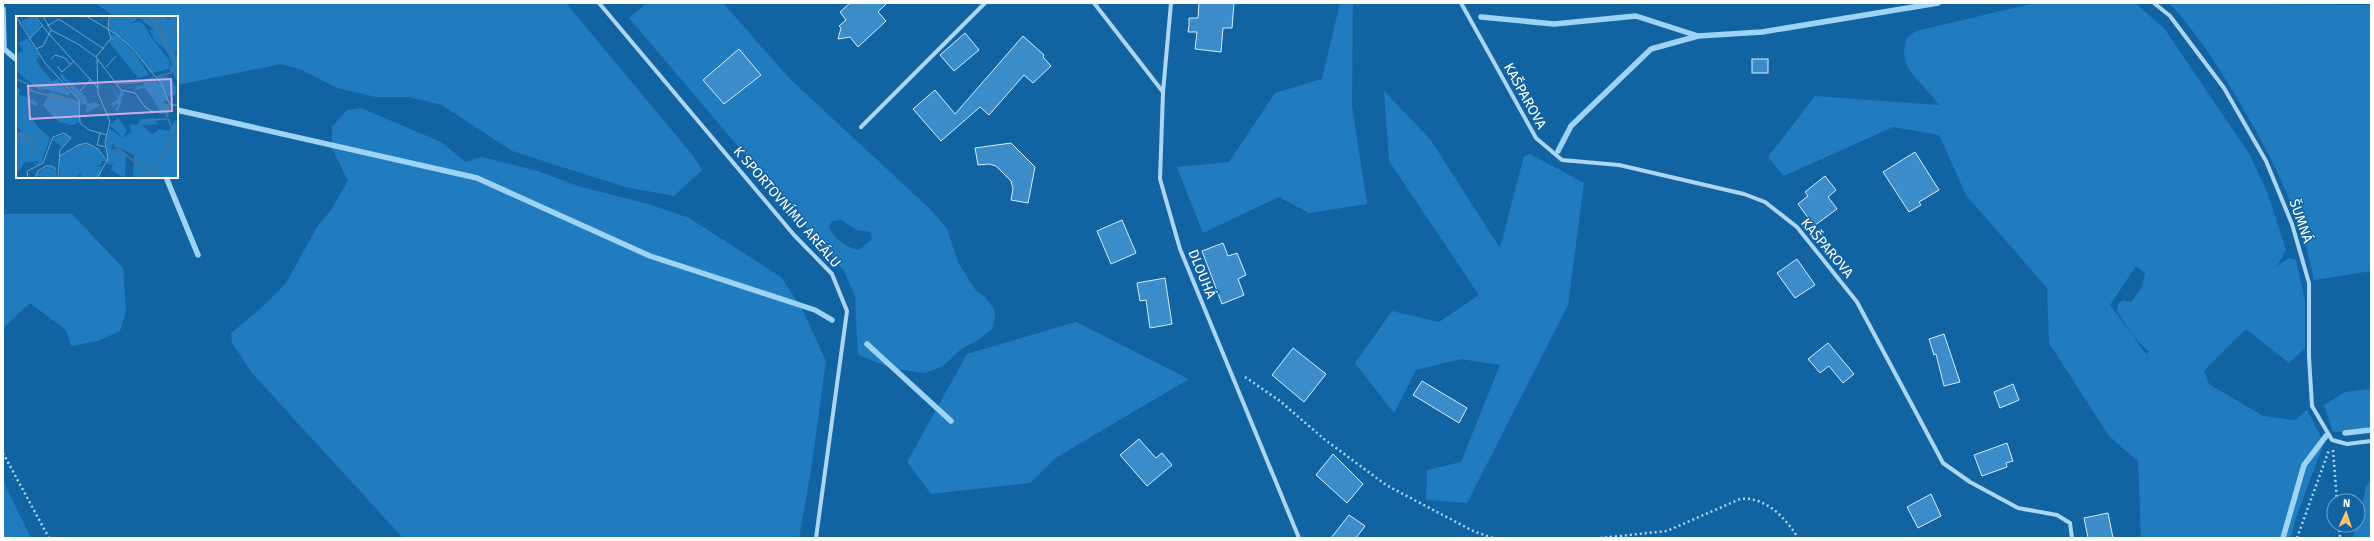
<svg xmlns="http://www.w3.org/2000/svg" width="2374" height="541" viewBox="0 0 2374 541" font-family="'Fira Sans',sans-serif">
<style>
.green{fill:#217cbf;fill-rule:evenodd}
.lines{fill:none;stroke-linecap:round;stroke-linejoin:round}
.stream{stroke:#9ed3f8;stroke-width:5.5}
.building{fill:#3b8cc8;stroke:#d5edfe}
.path{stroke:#acd6f5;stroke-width:2.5;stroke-dasharray:2 3;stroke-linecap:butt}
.street{stroke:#acd6f5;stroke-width:4}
.labels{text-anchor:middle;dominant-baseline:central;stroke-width:3;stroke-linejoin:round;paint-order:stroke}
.street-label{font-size:14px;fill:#fff;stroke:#1263a2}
.inset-river{fill:none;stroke:#3f77a4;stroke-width:2}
.inset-road{fill:none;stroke:#71a1c7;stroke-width:1}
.view{fill:#caabe5;fill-opacity:0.15;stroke:#caabe5;stroke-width:2}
.inset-edge{fill:none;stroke:#fff;stroke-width:2}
</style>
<rect width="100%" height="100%" fill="#1263a2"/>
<!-- green -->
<g class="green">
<polygon points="95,3 566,3 694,157 702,170 674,196 625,187 512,151 442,105 409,97 376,97 337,88 302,70 281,64 182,84 177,82 177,17 115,17"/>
<path d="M 647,3 L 723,3 L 790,79 L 932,211 L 947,229 L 958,262 L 976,291 L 985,297 L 994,309 L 995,319 L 992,329 L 978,340 L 961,349 L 943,366 L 925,373 L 894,369 L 858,355 L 855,296 L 844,271 L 629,18 ZM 841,220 L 857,230 L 870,232 L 872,239 L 859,250 C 846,247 835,240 829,227 L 832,221 Z"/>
<polygon points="1340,3 1353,3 1352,106 1367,204 1309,213 1279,197 1203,233 1177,167 1229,162 1275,93 1322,79"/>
<path d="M 2035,3 L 2135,3 L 2164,28 L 2250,155 L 2268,194 L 2286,250 L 2277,266 L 2289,258 L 2296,260 L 2305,301 L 2305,348 L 2289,363 L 2246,329 L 2204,371 L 2209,384 L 2263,416 L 2295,420 L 2307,410 L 2324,443 L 2295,520 L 2291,538 L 2141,538 L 2138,461 L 2109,436 L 2049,343 L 2047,288 L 1966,195 L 1939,135 L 1893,127 L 1784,176 L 1768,157 L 1815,96 L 1939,105 C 1924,82 1895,69 1907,38 L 1916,31 ZM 2136,266 L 2145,273 L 2142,287 L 2131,302 L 2123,300 L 2118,304 L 2117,311 L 2133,336 L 2149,352 L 2146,354 L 2110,305 Z"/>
<path d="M 2169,3 L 2371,5 L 2371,271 L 2314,280 C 2301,216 2276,165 2244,110 C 2222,72 2199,35 2169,3 Z"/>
<polygon points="1384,91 1430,139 1500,248 1524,156 1530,154 1584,183 1568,305 1467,503 1426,500 1427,470 1461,462 1500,365 1461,359 1416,370 1394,413 1355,363 1392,311 1439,322 1479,295 1389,161"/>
<polygon points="361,108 441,142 465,162 482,157 538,171 578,186 648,204 689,218 781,277 802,309 826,361 811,470 799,538 403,538 252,373 232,343 231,333 261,308 286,283 317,227 331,210 348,181 332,148 332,127 347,110"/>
<polygon points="3,214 72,214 123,268 126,312 120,331 98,341 71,346 66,330 30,303 3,328"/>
<polygon points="1076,322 1189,379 1057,457 1030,483 931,494 907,462 967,354"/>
<polygon points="2371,389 2371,432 2333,432 2324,405 2345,392"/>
<polygon points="3,481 31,538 3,538"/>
<polygon points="2371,481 2371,538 2353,538 2356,525 2358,525 2366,486"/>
</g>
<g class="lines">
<!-- stream -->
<g class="stream">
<polyline points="3,9 4,49 17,60"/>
<polyline points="1481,17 1554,24 1636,16 1698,36 1762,32 1938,3"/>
<polyline points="177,110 477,178 650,256 815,310 832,320"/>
<polyline points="1558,151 1571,126 1651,49 1698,36"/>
<polyline points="166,177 198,255"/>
<polyline points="867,344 951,421"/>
<polyline points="2345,433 2371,430"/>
<polyline points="2283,538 2304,465 2326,436"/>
</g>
</g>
<!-- building -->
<g class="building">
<polygon points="850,3 887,3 878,12 886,21 858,47 850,37 838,39 841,28 839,26 846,20 840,12"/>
<polygon points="1199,3 1234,3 1232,28 1223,28 1221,52 1195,49 1197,32 1188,32 1189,25 1189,18 1198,18"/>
<polygon points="965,33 979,50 954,71 940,55"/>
<polygon points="1023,36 1044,55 1043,57 1051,66 1033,83 1024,75 989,115 980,107 941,141 913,109 935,90 955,114"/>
<polygon points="739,49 761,75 724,104 703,80"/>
<rect x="1752" y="59" width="16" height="14"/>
<polygon points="1011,143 1035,167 1028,203 1011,200 1013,189 1011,181 996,166 989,164 978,165 975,148"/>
<polygon points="1915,152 1939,190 1919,202 1921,205 1909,212 1883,172"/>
<polygon points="1825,176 1836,190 1828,197 1837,209 1814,226 1798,204 1808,196 1805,192"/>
<polygon points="1122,220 1136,253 1111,264 1097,231"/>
<polygon points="1223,243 1228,256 1237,253 1246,275 1238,279 1244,295 1222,304 1202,251"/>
<polygon points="1797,259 1815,285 1795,298 1777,273"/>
<polygon points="1165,278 1172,324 1150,328 1146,300 1140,301 1137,283"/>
<polygon points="1944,334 1960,382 1944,386 1936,354 1934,355 1929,339"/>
<polygon points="1828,343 1854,374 1843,383 1829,366 1820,373 1808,359"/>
<polygon points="1293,348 1326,374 1304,402 1272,375"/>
<polygon points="1422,381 1467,408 1459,423 1413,395"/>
<polygon points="2013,384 2019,400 2000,408 1994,392"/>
<polygon points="1139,439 1156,458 1162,453 1172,465 1147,486 1120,455"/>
<polygon points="2007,443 2013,461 2006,463 2007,467 1982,476 1974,455"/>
<polygon points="1333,454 1363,484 1347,503 1316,475"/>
<polygon points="1931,494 1941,516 1918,528 1907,507"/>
<polygon points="2108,513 2113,538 2088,538 2084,518"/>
<polygon points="1349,515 1365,526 1356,538 1331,538"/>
</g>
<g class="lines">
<!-- path -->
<g class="path">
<polyline points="1245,377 1280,401 1324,439 1386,485 1473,531 1493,538"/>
<polyline points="2333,450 2337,501"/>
<polyline points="3,453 49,538"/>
<polyline points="2339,525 2340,538"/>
<path d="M 1600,538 L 1667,531 L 1740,499 C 1765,496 1786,518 1798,538"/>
<polyline points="2297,538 2329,450"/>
</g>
<!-- street -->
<g class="street">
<polyline points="599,3 794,235 832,274 847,311 816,538"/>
<polyline points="1094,3 1163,92"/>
<polyline points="1171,3 1163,92 1160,179 1180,249 1299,538"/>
<polyline points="1461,3 1536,138 1562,160 1619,165 1744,194 1765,202 1797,227 1857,302 1943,463 1970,482 2018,508 2057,515 2070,523 2072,538"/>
<polyline points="2154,3 2170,16 2224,88 2266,161 2292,224 2309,283 2309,357 2312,406 2332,440 2347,444 2371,441"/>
<polyline points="861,127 985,3"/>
</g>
</g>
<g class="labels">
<!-- street labels -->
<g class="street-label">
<text transform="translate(1525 96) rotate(61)">KAŠPAROVA</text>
<text transform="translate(787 207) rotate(49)">K SPORTOVNÍMU AREÁLU</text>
<text transform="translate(2301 221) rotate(71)">ŠUMNÁ</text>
<text transform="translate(1827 248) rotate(50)">KAŠPAROVA</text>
<text transform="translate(1202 274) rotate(68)">DLOUHÁ</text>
</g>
</g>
<!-- overview -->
<g transform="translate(16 16)">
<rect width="162" height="162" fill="#1263a2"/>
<path d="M 18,0 L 25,10 L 14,21 L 5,5 ZM 94,0 L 121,0 L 122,3 L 112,9 L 124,5 L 128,9 L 135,21 L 153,44 L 154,51 L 156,47 L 150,34 L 139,25 L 133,13 L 139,15 L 122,1 L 149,0 L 154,5 L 153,0 L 162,0 L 162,36 L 160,34 L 159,38 L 162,42 L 162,68 L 157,56 L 153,54 L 154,51 L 150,54 L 135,57 L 119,35 L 93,13 ZM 96,18 L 100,19 L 118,36 L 133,59 L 122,62 L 93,26 ZM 12,22 L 24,41 L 20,44 L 23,49 L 36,65 L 41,63 L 54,77 L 53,80 L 30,73 L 23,74 L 0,55 L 0,37 L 7,36 L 3,27 ZM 45,57 L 70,81 L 72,88 L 78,86 L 85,89 L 70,97 L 71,88 L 65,89 L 64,84 L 44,60 ZM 153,60 L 151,62 L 155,63 L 161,74 L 159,79 L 152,80 L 140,61 ZM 138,63 L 148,72 L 152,84 L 146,86 L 153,89 L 151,101 L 148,97 L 144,99 L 142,91 L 129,72 L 119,74 L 121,70 L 128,70 L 127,66 ZM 0,71 L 5,74 L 3,77 L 5,81 L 6,79 L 21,86 L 21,90 L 15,88 L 11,94 L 21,110 L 34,122 L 28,139 L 24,136 L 27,139 L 26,146 L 21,149 L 16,148 L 22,147 L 24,145 L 9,146 L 2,156 L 0,154 L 0,115 L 7,116 L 0,110 ZM 96,71 L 103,80 L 104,75 L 108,76 L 102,96 L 99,94 L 103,87 L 97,91 L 95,88 L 102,83 ZM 34,76 L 60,84 L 63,89 L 63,106 L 56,109 L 43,106 L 29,92 L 27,89 ZM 102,102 L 111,114 L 107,122 L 115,116 L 114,108 L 121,109 L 125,103 L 137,102 L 143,108 L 126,109 L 136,118 L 144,113 L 153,115 L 159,104 L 162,108 L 162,162 L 117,162 L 118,139 L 96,128 L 95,133 L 101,133 L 110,139 L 109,162 L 95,154 L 97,147 L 93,149 L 91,147 L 90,123 L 94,113 L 107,122 L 94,109 ZM 50,118 L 54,122 L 46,131 L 36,123 ZM 73,128 L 82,134 L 90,145 L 85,145 L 86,148 L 77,151 L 86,150 L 84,155 L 87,154 L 83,161 L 66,162 L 64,157 L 60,162 L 55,162 L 54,157 L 54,162 L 44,162 L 44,141 L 63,129 ZM 35,150 L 40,154 L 41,162 L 20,160 L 27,153 Z" fill="#217cbf"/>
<path class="inset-river" d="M 133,0 L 162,48M 139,0 L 145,13 L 147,26M 148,27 L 162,7M 140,61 L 154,57 L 162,51M 0,63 L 12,68 L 15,75 L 63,87M 101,67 L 118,67 L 138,62M 151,102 L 153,90M 152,103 L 158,117 L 156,123M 130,104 L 151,103M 0,116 L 24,136M 6,120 L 21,125M 99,130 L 135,159M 135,162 L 156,124"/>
<path class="inset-road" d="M 0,0 L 29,47 L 63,84 L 64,107 L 73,114 L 91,119M 19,0 L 33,18 L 27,30 L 20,33M 27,0 L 35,14 L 62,28 L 80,41 L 105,74 L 119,77 L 130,92 L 138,96M 70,0 L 100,18 L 116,32 L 146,69 L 154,89 L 162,89M 31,10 L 43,3 L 88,33M 35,14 L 33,18 L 82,72M 14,22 L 26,10M 80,41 L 95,22 L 92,13 L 93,0M 35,43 L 39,39 L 49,42 L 54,48M 81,43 L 82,77 L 94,106 L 89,126 L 92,143 L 81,162M 41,50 L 46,56 L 58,45M 90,51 L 100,40M 64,75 L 75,63M 84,117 L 81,129 L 90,131M 44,140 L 62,129 L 71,127 L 82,133 L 91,145M 12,162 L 11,155 L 27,147 L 37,121 L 48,117 L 55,122 L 44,134 L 42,162M 19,162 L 22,155 L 30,150 L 36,150 L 40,153"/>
<path class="view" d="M 155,63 L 156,95 L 14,103 L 12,70 Z"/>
<rect width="162" height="162" class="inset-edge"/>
</g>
<!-- border -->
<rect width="2374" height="541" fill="none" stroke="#ffffff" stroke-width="8"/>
<!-- north arrow -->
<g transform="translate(2346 513) rotate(3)"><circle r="19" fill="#1263a2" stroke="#71a1c7"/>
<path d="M0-3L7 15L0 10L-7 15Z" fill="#ffc470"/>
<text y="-6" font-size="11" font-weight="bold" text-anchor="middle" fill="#ffffff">N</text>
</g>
</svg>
